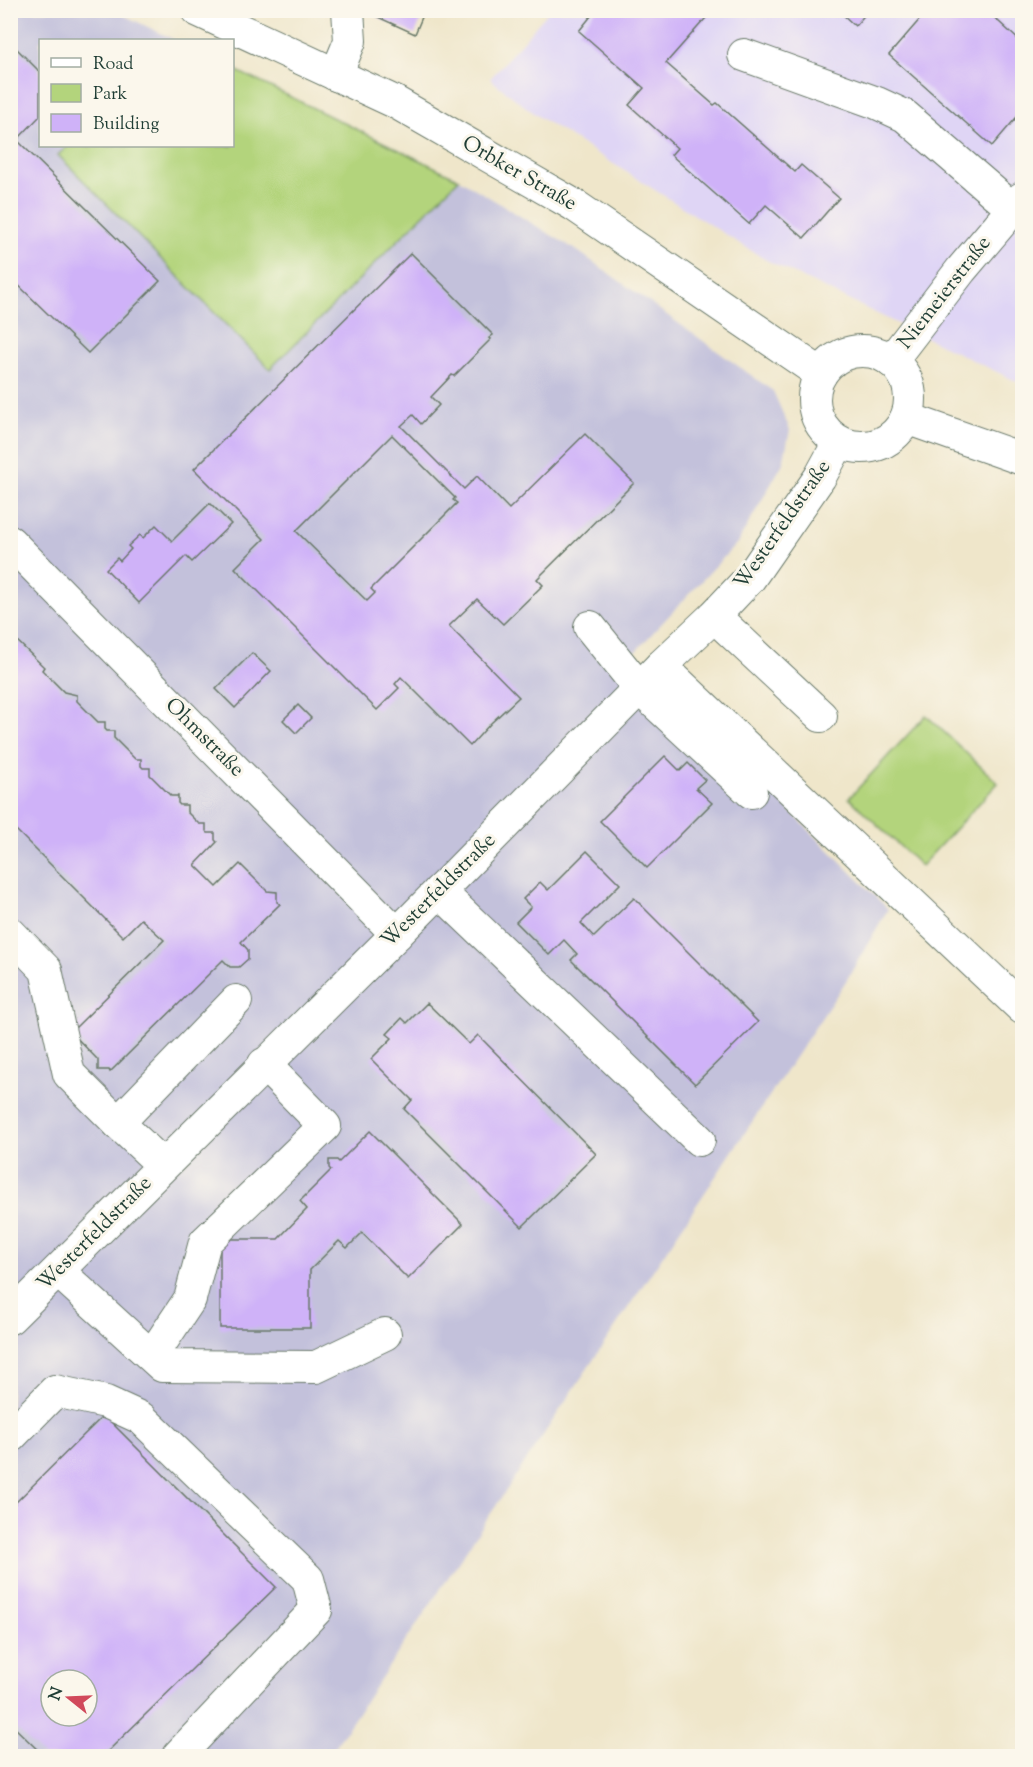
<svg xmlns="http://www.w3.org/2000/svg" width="1033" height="1767" viewBox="0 0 1033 1767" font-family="'Sorts Mill Goudy',serif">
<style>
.built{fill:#dfd5f5}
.industrial{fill:#c3c1db;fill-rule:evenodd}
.green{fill:#b3d47c;stroke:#698858;stroke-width:1.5}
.building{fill:#cfb2f8;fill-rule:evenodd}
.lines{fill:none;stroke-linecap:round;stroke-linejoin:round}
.minor-casing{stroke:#687868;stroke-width:34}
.minor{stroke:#fff;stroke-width:32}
.labels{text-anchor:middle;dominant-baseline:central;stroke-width:6;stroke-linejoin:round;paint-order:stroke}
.street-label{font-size:21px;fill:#1f3d34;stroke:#fbf7ec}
</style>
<rect width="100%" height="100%" fill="#fbf7ec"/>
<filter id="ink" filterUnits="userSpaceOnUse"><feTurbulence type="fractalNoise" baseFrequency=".0167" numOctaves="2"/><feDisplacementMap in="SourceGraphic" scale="12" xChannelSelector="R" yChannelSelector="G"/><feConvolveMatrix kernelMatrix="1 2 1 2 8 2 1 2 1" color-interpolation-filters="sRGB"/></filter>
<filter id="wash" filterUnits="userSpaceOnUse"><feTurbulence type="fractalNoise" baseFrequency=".008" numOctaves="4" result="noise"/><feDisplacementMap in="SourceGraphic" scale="24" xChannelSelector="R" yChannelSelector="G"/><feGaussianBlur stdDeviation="1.35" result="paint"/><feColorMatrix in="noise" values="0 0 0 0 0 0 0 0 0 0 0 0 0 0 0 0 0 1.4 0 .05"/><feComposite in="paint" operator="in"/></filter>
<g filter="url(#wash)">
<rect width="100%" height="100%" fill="#efe6ca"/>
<!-- built -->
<polygon class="built" points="549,11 1022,11 1022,384 766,260 539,117 509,94 490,79"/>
<!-- industrial -->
<path class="industrial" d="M 11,11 L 115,11 L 175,40 L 40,40 L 40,146 L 232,146 L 233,69 L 459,179 L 579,252 L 773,391 L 790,430 L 783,463 L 738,542 L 633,654 L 888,909 L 846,981 L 329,1756 L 11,1756 ZM 51,1680 L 87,1680 L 87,1716 L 51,1716 Z"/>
<!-- green -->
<g class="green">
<polygon points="233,69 459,179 270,369 58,155 68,146 232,146"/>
<polygon points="926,715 998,783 921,866 849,798"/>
</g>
<g id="blocks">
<!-- building -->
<g class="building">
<polygon points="373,10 425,10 415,34 371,14"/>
<polygon points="596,10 713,10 666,63 714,105 717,103 795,172 801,165 839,198 804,238 766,205 749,224 671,155 677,148 629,105 644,88 579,31"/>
<polygon points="838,10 869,10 855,26"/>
<polygon points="928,10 986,10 1022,43 1022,111 992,146 889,55"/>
<polygon points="12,44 40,72 40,116 17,140 160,281 88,353 10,277 10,46"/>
<path d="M 411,253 L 493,335 L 489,338 L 491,339 L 454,376 L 452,375 L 431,397 L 439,405 L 421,424 L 413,415 L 401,426 L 464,489 L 477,476 L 509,509 L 585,434 L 634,483 L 537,579 L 543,585 L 503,624 L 477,599 L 449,626 L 519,697 L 491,723 L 470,746 L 401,677 L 395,684 L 399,688 L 377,710 L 235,568 L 264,539 L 194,469 ZM 392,435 L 455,498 L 453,500 L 457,503 L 371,589 L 375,593 L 367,601 L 296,531 Z"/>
<polygon points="210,503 231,524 192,562 186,556 139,603 106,569 117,558 120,561 131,549 128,546 140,535 143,538 156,525 172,541"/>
<polygon points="10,634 44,667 42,670 64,692 77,695 77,701 98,722 105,722 105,729 107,731 114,731 114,738 135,759 141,759 141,766 143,768 150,768 150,775 171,796 178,796 178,803 180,805 187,805 187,812 199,824 206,824 206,831 208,833 215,833 215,840 217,842 195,865 217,887 240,864 267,891 277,892 277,902 280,904 241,942 248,950 248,959 239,967 230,967 223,960 110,1072 109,1070 98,1070 98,1060 71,1032 164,940 141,919 123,937 10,824"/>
<polygon points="252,653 271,671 235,708 216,689"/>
<polygon points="298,705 311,718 296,733 283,720"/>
<polygon points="665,756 680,771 688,763 705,780 696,788 712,803 647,868 600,821"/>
<polygon points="587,851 620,884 581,923 594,937 634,898 758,1022 695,1084 571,960 577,954 564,940 549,955 516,922 531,907 523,899 540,882 548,890"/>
<polygon points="427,1003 469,1044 478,1035 596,1154 522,1227 404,1109 412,1100 371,1059 392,1038 387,1034 402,1018 407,1023"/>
<polygon points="370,1131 463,1224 408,1279 362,1233 347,1248 339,1241 310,1270 310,1328 220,1328 220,1239 278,1239 307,1209 300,1201 331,1170 329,1168 329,1160 337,1160 339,1162"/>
<path d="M 104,1415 L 276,1587 L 103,1756 L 44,1756 L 10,1723 L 10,1508 ZM 51,1680 L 87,1680 L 87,1716 L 51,1716 Z"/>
</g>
</g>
</g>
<g filter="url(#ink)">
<use href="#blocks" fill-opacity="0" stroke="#687868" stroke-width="1.5"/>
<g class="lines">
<!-- minor casing -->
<g class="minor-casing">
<g id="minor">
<polyline points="197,10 395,102 574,205 821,374"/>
<polyline points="744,55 877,103 905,116 1013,209"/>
<polyline points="336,75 350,41 348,10"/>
<circle cx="862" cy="399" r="48"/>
<polyline points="891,361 961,270 1022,198"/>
<polyline points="906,418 1022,459"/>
<polyline points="10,542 397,934"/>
<polyline points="714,616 821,716"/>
<polyline points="590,627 640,689 751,792"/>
<polyline points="661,666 1022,1008"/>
<polyline points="439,891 699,1140"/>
<polyline points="10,933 46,970 69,1074 118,1123 163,1165"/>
<polyline points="118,1123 236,1001"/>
<polyline points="58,1271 162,1366 316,1367 385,1334"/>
<polyline points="10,1318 397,934 661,666 714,616 750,578 820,477 839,442"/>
<polyline points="152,1356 190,1299 205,1242 325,1126 264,1064"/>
<polyline points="10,1437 55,1391 106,1402 141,1418 308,1579 316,1610 178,1756"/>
</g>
</g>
<!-- minor -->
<use href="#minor" class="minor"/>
</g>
</g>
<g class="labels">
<!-- street labels -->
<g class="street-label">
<text transform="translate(519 174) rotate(30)">Orbker Straße</text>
<text transform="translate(945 293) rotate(-52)">Niemeierstraße</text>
<text transform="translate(783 525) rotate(-55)">Westerfeldstraße</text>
<text transform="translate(204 738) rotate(45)">Ohmstraße</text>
<text transform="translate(439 891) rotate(-45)">Westerfeldstraße</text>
<text transform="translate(95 1234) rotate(-45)">Westerfeldstraße</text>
</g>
</g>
<!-- margin -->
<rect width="1033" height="1767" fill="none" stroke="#fbf7ec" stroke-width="36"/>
<!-- legend -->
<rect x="39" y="39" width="195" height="108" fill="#fbf7ec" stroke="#a3ada2" stroke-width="1.5"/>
<rect x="51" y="58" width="30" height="9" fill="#ffffff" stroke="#a3ada2" stroke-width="1.5"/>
<text x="93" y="69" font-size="18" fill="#1f3d34">Road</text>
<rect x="51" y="84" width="30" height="18" fill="#b3d47c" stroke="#a3ada2" stroke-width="1.5"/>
<text x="93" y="99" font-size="18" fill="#1f3d34">Park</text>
<rect x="51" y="114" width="30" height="18" fill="#cfb2f8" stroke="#a3ada2" stroke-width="1.5"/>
<text x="93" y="129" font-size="18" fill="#1f3d34">Building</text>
<!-- north arrow -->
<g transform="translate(69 1698) rotate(288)"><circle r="28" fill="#fbf7ec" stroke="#a3ada2" stroke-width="1.5"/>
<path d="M0-4.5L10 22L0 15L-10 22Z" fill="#d1495b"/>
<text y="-9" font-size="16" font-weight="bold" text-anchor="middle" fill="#1f3d34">N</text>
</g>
</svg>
